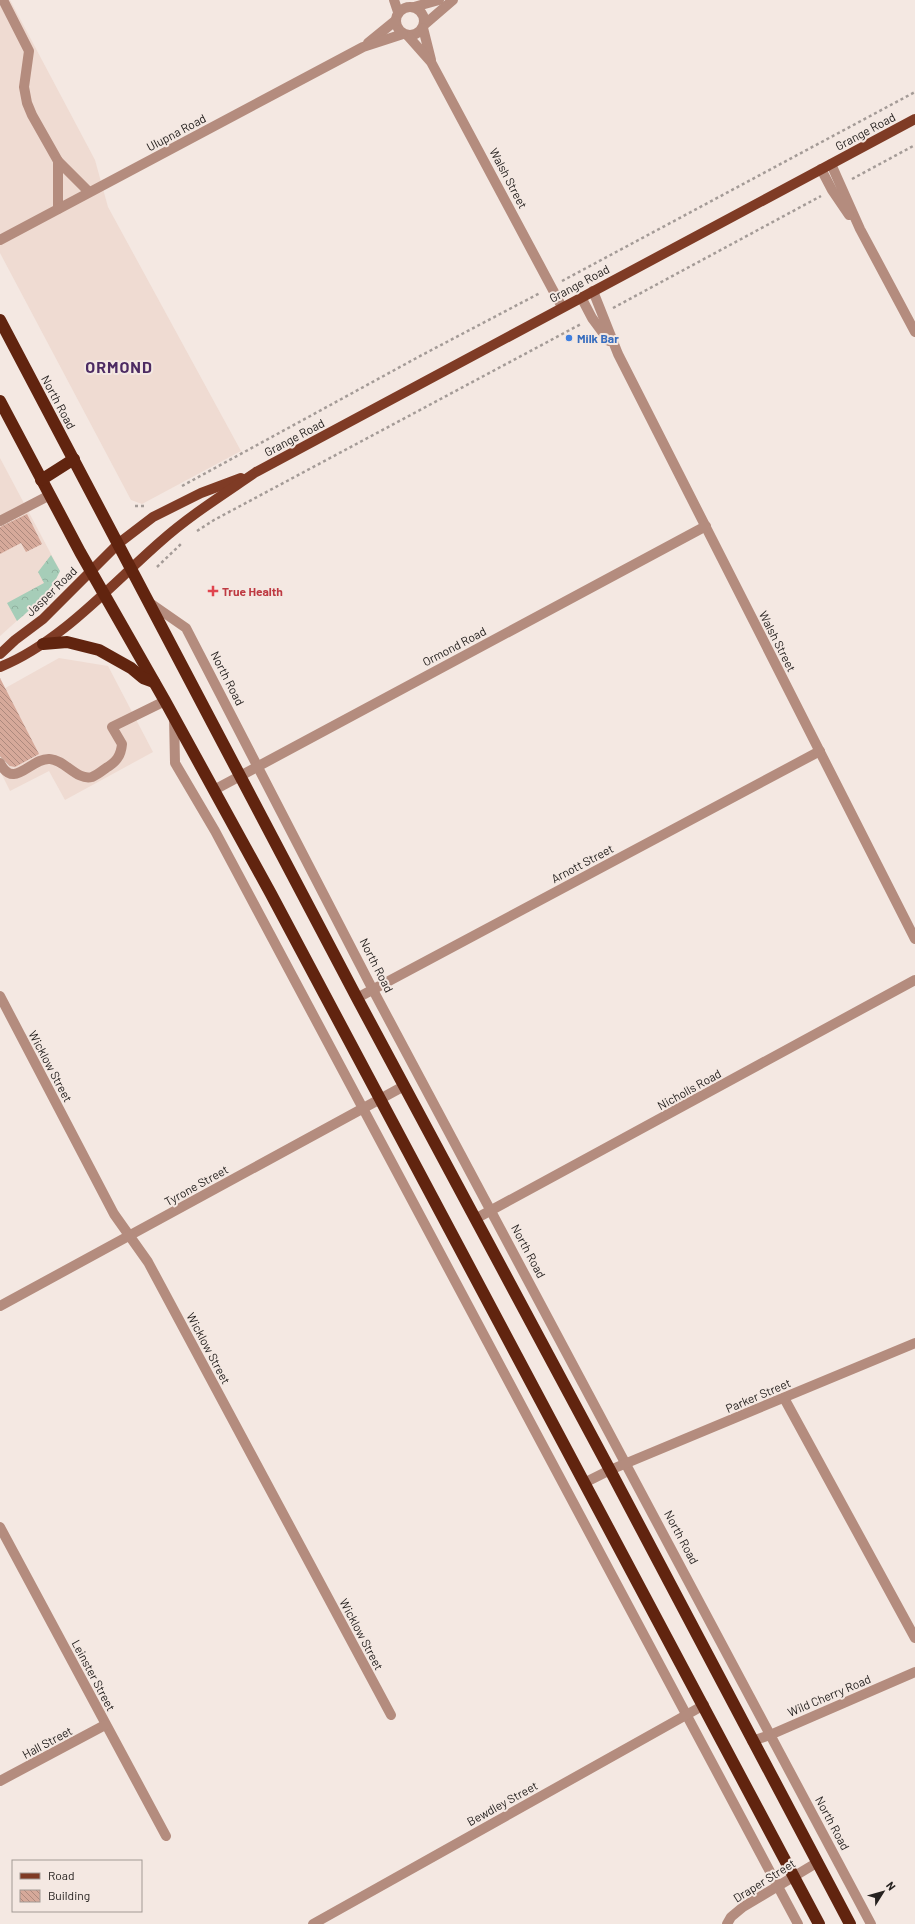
<svg xmlns="http://www.w3.org/2000/svg" width="915" height="1924" viewBox="0 0 915 1924" font-family="Barlow,sans-serif">
<style>
.built{fill:#efdbd2}
.park{fill:url(#park-crowns)}
.building{fill:url(#building-back-hatch)}
.lines{fill:none;stroke-linecap:round;stroke-linejoin:round}
.path{stroke:#a49b97;stroke-width:2.5;stroke-dasharray:3 3;stroke-linecap:butt}
.minor{stroke:#b48c7e;stroke-width:10}
.major{stroke:#7f3b25;stroke-width:10}
.highway{stroke:#61240f;stroke-width:12}
.shop-dot{fill:#3f7fe0;stroke:#f4e8e2;stroke-width:1.5}
.health-dot{fill:#e0444e;stroke:#f4e8e2;stroke-width:1.5}
.labels{text-anchor:middle;dominant-baseline:central;stroke-width:4;stroke-linejoin:round;paint-order:stroke}
.street-label{font-size:12px;fill:#262220;stroke:#f4e8e2}
.shop-label{font-size:12px;font-weight:bold;fill:#366cbe;stroke:#f4e8e2;text-anchor:start}
.health-label{font-size:12px;font-weight:bold;fill:#be3a42;stroke:#f4e8e2;text-anchor:start}
.district-label{font-size:16px;font-weight:bold;letter-spacing:1px;fill:#4c2b63;stroke:#f4e8e2}
</style>
<defs>
<pattern id="park-crowns" width="20" height="18" patternUnits="userSpaceOnUse"><rect width="20" height="18" fill="#a6cdb8"/><path d="M2 6a3 3 0 1 1 6 0M12 15a3 3 0 1 1 6 0" fill="none" stroke="#8fb09e"/></pattern>
<pattern id="building-back-hatch" width="6" height="6" patternUnits="userSpaceOnUse"><rect width="6" height="6" fill="#d6a99a"/><path d="M-1 5l2 2M0 0l6 6M5-1l2 2" fill="none" stroke="#ad897d"/></pattern>
</defs>
<rect width="100%" height="100%" fill="#f4e8e2"/>
<!-- built -->
<g class="built">
<polygon points="0,0 10,0 34,45 95,160 108,207 241,451 142,504 131,500 0,253"/>
<polygon points="0,458 60,571 49,592 0,636"/>
<polygon points="59,658 108,666 153,752 65,800 49,771 10,791 0,771 0,691"/>
</g>
<!-- park -->
<path class="park" d="M 51,555 L 60,571 C 51,592 34,606 17,621 L 7,603 L 44,583 L 38,572 Z"/>
<!-- building -->
<g class="building">
<polygon points="27,514 42,544 26,552 21,543 0,554 0,527"/>
<polygon points="0,678 39,754 15,767 10,766 0,756"/>
</g>
<g class="lines">
<!-- path -->
<g class="path">
<polyline points="852,179 915,145"/>
<polyline points="562,281 915,92"/>
<polyline points="613,308 821,196"/>
<polyline points="182,486 422,355 540,293"/>
<polyline points="135,506 144,506"/>
<polyline points="197,531 214,520 581,324"/>
<polyline points="157,567 182,543"/>
</g>
<!-- minor -->
<g class="minor">
<polyline points="3,0 29,51 24,87 27,103 32,115 58,161 89,192"/>
<polyline points="394,0 398,12"/>
<circle cx="410" cy="21" r="14"/>
<polyline points="414,7 439,0"/>
<polyline points="424,25 453,0"/>
<polyline points="423,28 431,60"/>
<polyline points="408,36 431,62 562,307"/>
<polyline points="368,43 395,21"/>
<polyline points="58,161 58,209"/>
<polyline points="831,164 860,229 915,332"/>
<polyline points="821,169 832,190 849,215"/>
<polyline points="0,240 363,47 403,34"/>
<polyline points="593,291 618,354 915,939"/>
<polyline points="581,297 592,318 609,341"/>
<polyline points="0,521 50,495"/>
<polyline points="150,603 186,628 373,990 871,1924"/>
<polyline points="174,716 175,763 215,831 798,1924"/>
<path d="M 0,763 C 14,791 31,757 50,759 C 65,760 77,781 92,777 C 97,775 102,771 106,768 C 116,762 121,756 122,744 L 112,727 L 165,701"/>
<polyline points="214,790 706,526"/>
<polyline points="0,996 114,1214 148,1262 391,1715"/>
<polyline points="357,998 820,751"/>
<polyline points="475,1219 915,980"/>
<polyline points="0,1306 404,1086"/>
<polyline points="784,1398 915,1638"/>
<polyline points="584,1483 610,1470 915,1343"/>
<polyline points="0,1527 166,1836"/>
<polyline points="752,1741 770,1735 915,1672"/>
<polyline points="0,1781 105,1725"/>
<polyline points="313,1924 704,1705"/>
<polyline points="727,1924 731,1917 743,1907 818,1862"/>
</g>
<!-- major -->
<g class="major">
<polyline points="0,654 15,640 43,619 119,543 153,517 201,493 241,478"/>
<path d="M 0,667 C 60,643 112,584 160,542 C 189,516 224,494 256,472 L 915,119"/>
</g>
<!-- highway -->
<g class="highway">
<polyline points="0,320 357,998 610,1470 850,1924"/>
<polyline points="0,401 80,552 165,701 271,894 819,1924"/>
<polyline points="41,480 74,459"/>
<polyline points="43,644 67,642 99,650 131,668 143,678 154,682"/>
</g>
</g>
<!-- markers -->
<circle class="shop-dot" cx="569" cy="338" r="4"/>
<path class="health-dot" d="M211 585h4v4h4v4h-4v4h-4v-4h-4v-4h4z"/>
<g class="labels">
<!-- street labels -->
<g class="street-label">
<text transform="translate(865 131) rotate(-28)">Grange Road</text>
<text transform="translate(176 132) rotate(-28)">Ulupna Road</text>
<text transform="translate(509 178) rotate(62)">Walsh Street</text>
<text transform="translate(579 283) rotate(-28)">Grange Road</text>
<text transform="translate(59 402) rotate(62)">North Road</text>
<text transform="translate(294 437) rotate(-28)">Grange Road</text>
<text transform="translate(51 591) rotate(-44)">Jasper Road</text>
<text transform="translate(778 641) rotate(63)">Walsh Street</text>
<text transform="translate(454 646) rotate(-28)">Ormond Road</text>
<text transform="translate(228 678) rotate(63)">North Road</text>
<text transform="translate(582 863) rotate(-28)">Arnott Street</text>
<text transform="translate(377 965) rotate(63)">North Road</text>
<text transform="translate(51 1066) rotate(62)">Wicklow Street</text>
<text transform="translate(689 1089) rotate(-29)">Nicholls Road</text>
<text transform="translate(196 1185) rotate(-29)">Tyrone Street</text>
<text transform="translate(529 1251) rotate(62)">North Road</text>
<text transform="translate(209 1348) rotate(62)">Wicklow Street</text>
<text transform="translate(758 1395) rotate(-23)">Parker Street</text>
<text transform="translate(682 1537) rotate(62)">North Road</text>
<text transform="translate(362 1634) rotate(62)">Wicklow Street</text>
<text transform="translate(94 1675) rotate(62)">Leinster Street</text>
<text transform="translate(829 1695) rotate(-23)">Wild Cherry Road</text>
<text transform="translate(47 1742) rotate(-28)">Hall Street</text>
<text transform="translate(502 1803) rotate(-29)">Bewdley Street</text>
<text transform="translate(833 1823) rotate(62)">North Road</text>
<text transform="translate(764 1880) rotate(-32)">Draper Street</text>
</g>
<!-- shop labels -->
<g class="shop-label">
<text x="577" y="338">Milk Bar</text>
</g>
<!-- health labels -->
<g class="health-label">
<text x="222" y="591">True Health</text>
</g>
<!-- district labels -->
<g class="district-label">
<text x="119" y="366">ORMOND</text>
</g>
</g>
<!-- legend -->
<rect x="12" y="1860" width="130" height="52" fill="#f4e8e2" stroke="#a29994"/>
<rect x="20" y="1873" width="20" height="6" fill="#7f3b25" stroke="#a29994"/>
<text x="48" y="1880" font-size="12" fill="#262220">Road</text>
<rect x="20" y="1890" width="20" height="12" fill="url(#building-back-hatch)" stroke="#a29994"/>
<text x="48" y="1900" font-size="12" fill="#262220">Building</text>
<!-- north arrow -->
<g transform="translate(883 1892) rotate(53)" stroke="#f4e8e2" stroke-width="3" paint-order="stroke">
<path d="M0-3L7 15L0 10L-7 15Z" fill="#262220"/>
<text y="-6" font-size="11" font-weight="bold" text-anchor="middle" fill="#262220">N</text>
</g>
</svg>
